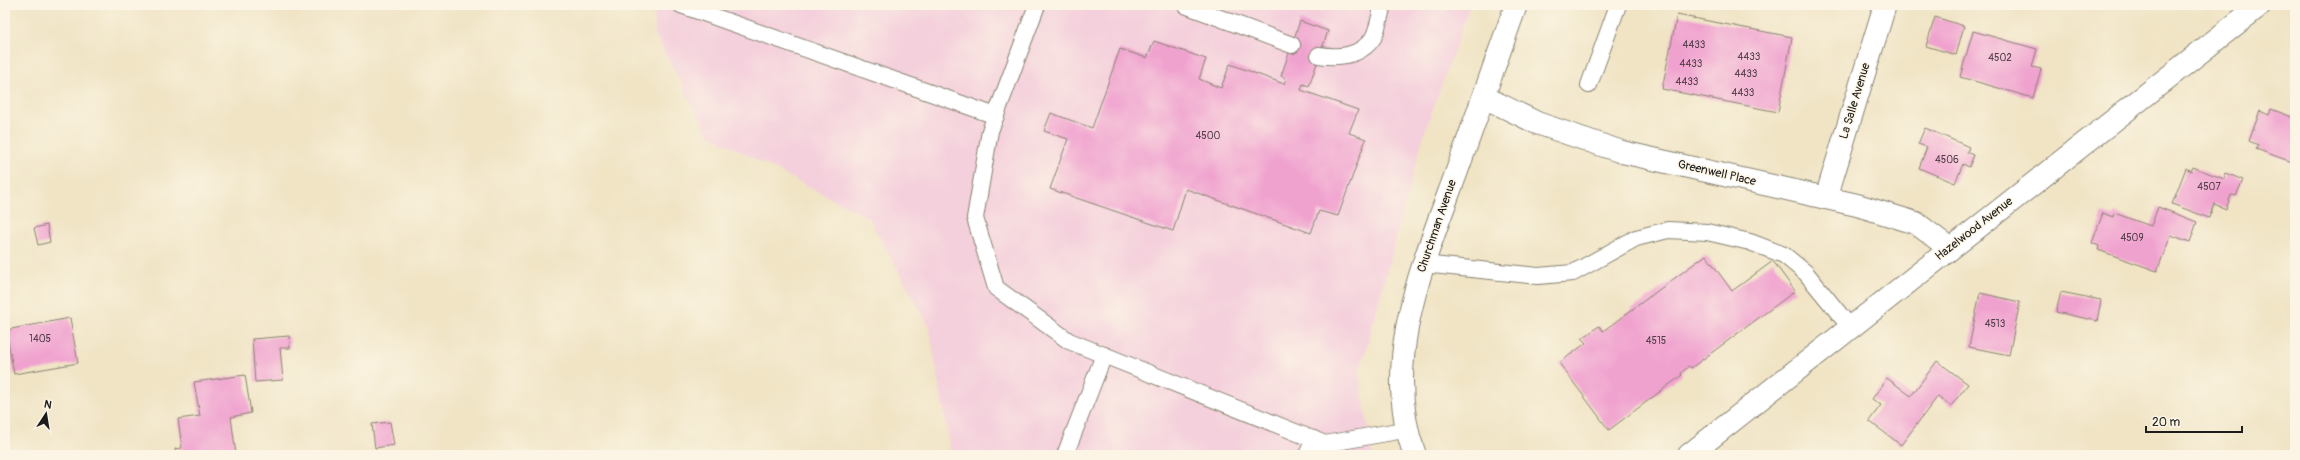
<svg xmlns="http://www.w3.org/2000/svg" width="2300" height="460" viewBox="0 0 2300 460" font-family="Pangolin,sans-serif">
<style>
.built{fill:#f4cfdc}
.building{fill:#f0a2cf}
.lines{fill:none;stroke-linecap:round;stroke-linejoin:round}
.service-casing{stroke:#868070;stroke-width:18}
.minor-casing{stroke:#868070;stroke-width:24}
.tertiary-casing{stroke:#868070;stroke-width:24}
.service{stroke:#fff;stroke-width:16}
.minor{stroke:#fff;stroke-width:22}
.tertiary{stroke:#fff;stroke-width:22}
.labels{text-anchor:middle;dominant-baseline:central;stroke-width:3;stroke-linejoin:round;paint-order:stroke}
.number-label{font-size:10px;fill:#513e49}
.street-label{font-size:12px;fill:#1c1c1c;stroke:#fcf5e5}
</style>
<rect width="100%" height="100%" fill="#fcf5e5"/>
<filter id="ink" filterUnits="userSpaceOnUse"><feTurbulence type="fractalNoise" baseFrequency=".025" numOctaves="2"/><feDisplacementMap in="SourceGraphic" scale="8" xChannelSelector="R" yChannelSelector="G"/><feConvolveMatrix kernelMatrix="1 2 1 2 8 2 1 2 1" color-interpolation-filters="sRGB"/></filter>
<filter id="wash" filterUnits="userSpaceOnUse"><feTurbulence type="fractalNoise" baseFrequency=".012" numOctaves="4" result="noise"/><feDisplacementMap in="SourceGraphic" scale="16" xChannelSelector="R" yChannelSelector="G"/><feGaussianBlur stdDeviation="0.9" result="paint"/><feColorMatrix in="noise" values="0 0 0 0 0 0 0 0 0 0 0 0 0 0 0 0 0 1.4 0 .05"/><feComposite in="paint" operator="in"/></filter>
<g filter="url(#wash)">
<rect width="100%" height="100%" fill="#f0e4c5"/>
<!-- built -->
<polygon class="built" points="654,5 1470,5 1424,134 1359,375 1373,455 951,455 929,326 869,218 709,135 655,35"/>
<g id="blocks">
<!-- building -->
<g class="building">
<polygon points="1677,15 1792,37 1778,112 1662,89"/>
<polygon points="1935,17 1964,26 1956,55 1926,46"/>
<polygon points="1300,21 1328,31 1309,86 1303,84 1301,90 1358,110 1349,133 1366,139 1338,216 1319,211 1311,233 1186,189 1173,231 1050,189 1068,139 1044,131 1051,113 1092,128 1120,49 1147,58 1154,41 1206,59 1199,79 1221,88 1230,64 1284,84 1286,78 1281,76"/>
<polygon points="1973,31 2037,49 2032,67 2041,69 2033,98 1960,77"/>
<polygon points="2271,109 2295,118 2295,163 2256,149 2258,145 2249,141 2260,111 2269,115"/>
<polygon points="1925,128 1969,147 1967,152 1974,155 1969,167 1963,164 1955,183 1919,168 1927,147 1918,144"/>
<polygon points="2193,167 2224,179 2226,173 2243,180 2236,196 2231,195 2226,209 2214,204 2209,218 2172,204 2186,168 2191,171"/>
<polygon points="2158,207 2197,222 2190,242 2171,235 2157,271 2098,250 2099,246 2092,243 2103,213 2113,217 2114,213 2151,226"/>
<polygon points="47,225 50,242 38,245 34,228"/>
<polygon points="1706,255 1732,291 1773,261 1795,291 1691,368 1689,366 1681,373 1682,375 1609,430 1559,363 1586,343 1582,339 1584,337 1599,326 1603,331"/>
<polygon points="2061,292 2101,300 2097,321 2056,312"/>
<polygon points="1980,293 2020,302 2009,355 1969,347"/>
<polygon points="70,318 78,363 14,374 6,330"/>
<polygon points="289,336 290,348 280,348 283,380 255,382 252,339"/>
<polygon points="1937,361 1968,384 1951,406 1938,396 1901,445 1869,421 1881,405 1872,399 1887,378 1911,396"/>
<polygon points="245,375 251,413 231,417 236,455 176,455 175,449 182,448 178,419 200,416 194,382"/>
<polygon points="390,422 394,445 375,448 372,424"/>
</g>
</g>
</g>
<g filter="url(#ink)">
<use href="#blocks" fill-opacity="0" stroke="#868070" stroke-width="1"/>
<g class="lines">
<!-- service casing -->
<g class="service-casing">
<g id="service">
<polyline points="681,5 996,116"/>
<polyline points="1037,5 990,131 975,218 996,288 1069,341 1325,444 1409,429"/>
<polyline points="1185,5 1292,45"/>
<path d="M 1319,55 C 1339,58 1360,57 1373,38 C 1378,29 1380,15 1383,5"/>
<polyline points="1589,85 1618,5"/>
<polyline points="1423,264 1538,276 1573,273 1636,238 1668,230 1707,232 1750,242 1784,255 1806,273 1850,327"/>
<polyline points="1065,455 1104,355"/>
<polyline points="1307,455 1314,439"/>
</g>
</g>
<!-- minor casing -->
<g class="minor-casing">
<g id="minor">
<polyline points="1484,97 1537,123 1622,152 1857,205 1916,223 1949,248"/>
<polyline points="1826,198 1885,5"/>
<path d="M 1415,455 C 1379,361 1425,259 1457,171 C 1477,115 1497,60 1516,5"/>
</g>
</g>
<!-- tertiary casing -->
<g class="tertiary-casing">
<polyline id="tertiary" points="1689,455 2260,5"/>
</g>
<!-- service -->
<use href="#service" class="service"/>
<!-- minor -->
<use href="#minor" class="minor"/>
<!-- tertiary -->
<use href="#tertiary" class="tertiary"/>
</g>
</g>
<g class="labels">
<!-- number labels -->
<g class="number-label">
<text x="1694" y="45">4433</text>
<text x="1749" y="57">4433</text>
<text x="2000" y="58">4502</text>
<text x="1691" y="64">4433</text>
<text x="1746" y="74">4433</text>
<text x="1687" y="82">4433</text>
<text x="1743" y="93">4433</text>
<text x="1208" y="136">4500</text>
<text x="1947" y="160">4506</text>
<text x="2209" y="187">4507</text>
<text x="2132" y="238">4509</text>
<text x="1995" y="324">4513</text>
<text x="40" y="339">1405</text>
<text x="1656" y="341">4515</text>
</g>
<!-- street labels -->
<g class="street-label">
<text transform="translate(1855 101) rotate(-73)">La Salle Avenue</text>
<text transform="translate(1717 173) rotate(13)">Greenwell Place</text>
<text transform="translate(1437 226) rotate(-71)">Churchman Avenue</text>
<text transform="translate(1974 229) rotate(-38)">Hazelwood Avenue</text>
</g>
</g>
<!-- margin -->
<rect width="2300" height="460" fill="none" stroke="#fcf5e5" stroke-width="20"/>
<!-- north arrow -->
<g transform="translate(46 414) rotate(12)" stroke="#fcf5e5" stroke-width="3" paint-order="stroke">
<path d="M0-3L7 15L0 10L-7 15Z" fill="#1c1c1c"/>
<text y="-6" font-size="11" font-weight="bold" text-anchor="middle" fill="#1c1c1c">N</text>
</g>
<!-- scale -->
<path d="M2146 426v6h96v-6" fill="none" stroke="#1c1c1c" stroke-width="2"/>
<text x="2152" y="426" font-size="12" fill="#1c1c1c" stroke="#fcf5e5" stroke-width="3" paint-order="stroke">20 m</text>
</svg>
